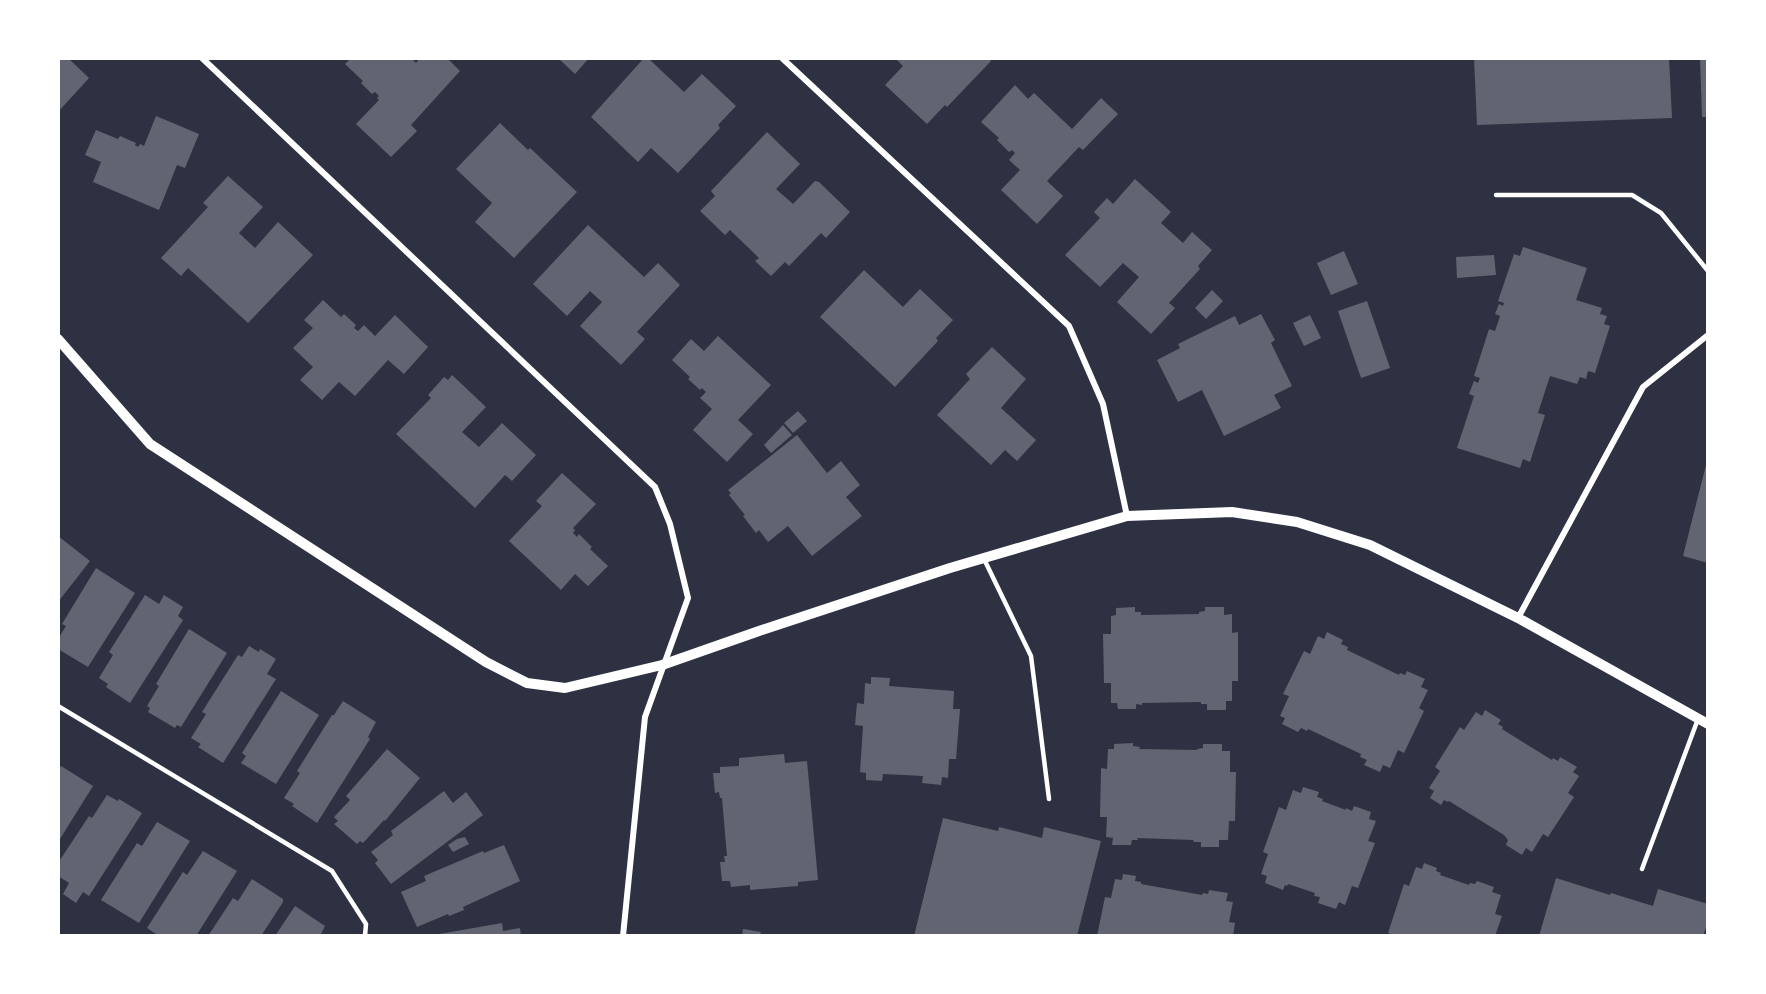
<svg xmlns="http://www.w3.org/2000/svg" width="1766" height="994" viewBox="0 0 1766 994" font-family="Helvetica,sans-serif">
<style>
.building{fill:#626471}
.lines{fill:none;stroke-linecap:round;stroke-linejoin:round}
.service{stroke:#fff;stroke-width:4.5}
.minor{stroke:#fff;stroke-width:6}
.tertiary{stroke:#fff;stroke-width:10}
</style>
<rect width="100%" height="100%" fill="#2d3142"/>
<!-- building -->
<g class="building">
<polygon points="58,58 68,58 89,78 58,112"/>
<polygon points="351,58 411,58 416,63 420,58 447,58 460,71 411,125 417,131 391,157 356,124 379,100 377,98 379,96 375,92 372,94 361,83 363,81 345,64"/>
<polygon points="558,58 589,58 575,74"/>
<polygon points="644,58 648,58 684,92 702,74 736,106 718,125 720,128 678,173 651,148 638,162 591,117"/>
<polygon points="895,58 989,58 991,61 947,107 945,105 927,124 885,85 903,66"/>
<polygon points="1474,58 1669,58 1672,118 1477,125"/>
<polygon points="1700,58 1708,58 1708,117 1702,117"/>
<polygon points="1015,85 1028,99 1034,93 1072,129 1101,98 1118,114 1083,150 1079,147 1047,181 1063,196 1037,224 1001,190 1020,170 1009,160 1015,153 1012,150 1009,152 997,140 999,138 981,122"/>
<polygon points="156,116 199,134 185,168 177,165 159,210 93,182 101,162 85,155 96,130 118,139 120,136 136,143 135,145 138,147 140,144 144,146"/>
<polygon points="500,123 528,150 530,148 577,192 514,258 475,222 492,203 456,169"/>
<polygon points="767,132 800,164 776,189 793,204 815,181 819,182 850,212 826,238 821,233 789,266 785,262 771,276 755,261 759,258 730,230 725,235 700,211 715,196 711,191"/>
<polygon points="228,176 263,207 239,233 255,248 278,222 313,255 248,323 188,268 181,276 161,258 208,207 203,203"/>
<polygon points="1135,179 1171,212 1161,223 1183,243 1192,232 1212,250 1198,266 1200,269 1169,303 1175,308 1151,334 1117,302 1139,277 1123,263 1100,287 1065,255 1100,218 1094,212 1107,198 1113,204"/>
<polygon points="588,225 644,277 658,263 680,285 637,332 645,339 621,365 580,326 602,302 590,291 567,316 533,284"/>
<polygon points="1523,247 1587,268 1576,300 1602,308 1600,314 1607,316 1604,324 1610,326 1595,373 1588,371 1586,379 1580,377 1577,384 1550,376 1538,413 1545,415 1530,462 1523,459 1520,468 1457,448 1474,396 1469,394 1474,381 1478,383 1480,378 1474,376 1489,329 1495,331 1500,316 1495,314 1499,304 1503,306 1504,303 1498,301 1514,254 1520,256"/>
<polygon points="1344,251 1358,284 1331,295 1317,263"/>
<polygon points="1494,255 1496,275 1457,278 1456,257"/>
<polygon points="864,270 903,307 920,289 953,320 936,338 938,341 895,387 820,317"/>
<polygon points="1212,290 1223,301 1206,319 1195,308"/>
<polygon points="323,300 341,317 344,314 356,325 354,328 358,331 364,325 375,336 395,315 428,347 404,374 388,360 355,396 339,382 322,400 300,380 313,367 293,348 313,328 304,320"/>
<polygon points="1367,301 1390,368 1361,378 1338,311"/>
<polygon points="1261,314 1275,340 1271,343 1292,386 1274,395 1281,408 1224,436 1202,390 1178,402 1157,360 1180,348 1178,344 1235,316 1239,325"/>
<polygon points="1310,315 1321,338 1304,346 1293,323"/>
<polygon points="718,336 771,385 738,420 753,434 727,462 693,430 712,409 700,398 706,392 702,388 700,390 688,379 690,377 672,360 691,339 704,351"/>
<polygon points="992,347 1026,379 1001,408 1036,440 1017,461 1005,450 991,465 937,415 970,379 966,374"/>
<polygon points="452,375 486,407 462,432 479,447 502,423 536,455 512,481 505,475 475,508 396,434 431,398 428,395 444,377 448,380"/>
<polygon points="798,411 807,421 793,433 784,423"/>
<polygon points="783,425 792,435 771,453 764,445"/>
<polygon points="797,435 827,473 841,461 860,485 846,497 862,516 812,556 788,526 768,542 759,530 756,533 743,516 745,515 729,495 731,493 728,490"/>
<polygon points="1707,461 1708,461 1708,563 1683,556"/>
<polygon points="562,473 596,504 573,528 575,530 573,533 577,537 579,534 592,547 590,549 608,566 588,586 575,574 561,590 509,541 542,506 536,501"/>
<polygon points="58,536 90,561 58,602"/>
<polygon points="96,568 135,593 88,667 58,649 58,639 66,626 62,624"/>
<polygon points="145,595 159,604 164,595 183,607 178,616 183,620 130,703 106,687 108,684 99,678 113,655 109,652"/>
<polygon points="1135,607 1135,612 1141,612 1141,615 1199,614 1199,612 1205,611 1205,607 1224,607 1224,615 1232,614 1232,633 1238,632 1238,681 1232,681 1232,701 1226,701 1226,710 1207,710 1207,704 1201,704 1201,702 1142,703 1142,705 1136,704 1136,709 1118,709 1117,703 1111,703 1111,683 1104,683 1103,634 1111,634 1111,616 1116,615 1116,608"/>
<polygon points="189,629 227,653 181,727 177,725 175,728 148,712 150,708 147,706 159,686 156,684"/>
<polygon points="1327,632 1343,640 1341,644 1348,647 1347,650 1399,675 1400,673 1405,675 1407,671 1425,679 1421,687 1428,690 1419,708 1424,711 1404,753 1398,750 1390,768 1383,765 1380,772 1364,765 1367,760 1360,757 1361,754 1308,729 1307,731 1301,728 1298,732 1282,724 1285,718 1280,716 1289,696 1283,694 1304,651 1310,654 1318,636 1324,639"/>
<polygon points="249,646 259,652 260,649 276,659 267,674 276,679 223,763 198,747 201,744 191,738 206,714 202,712 238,655 242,657"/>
<polygon points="871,677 890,678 889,686 954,691 953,709 960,709 956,759 949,759 948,778 942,777 941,785 922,783 923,776 904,775 883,774 882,781 866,780 866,773 860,772 863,726 855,725 857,703 864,704 865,683 871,684"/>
<polygon points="281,691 319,715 276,784 241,763 246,756 242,753"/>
<polygon points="343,701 376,722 368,737 370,739 317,823 292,806 294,804 284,798 300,773 297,771 332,715 334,715"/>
<polygon points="1485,710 1501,720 1498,724 1503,727 1502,729 1552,760 1553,758 1558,761 1560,757 1577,767 1573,772 1579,776 1568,793 1574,797 1548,837 1543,834 1532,852 1526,848 1522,855 1506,845 1508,840 1504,835 1449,801 1448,802 1444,800 1441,805 1430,798 1434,791 1429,788 1440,771 1435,767 1460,727 1464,730 1476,712 1482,716"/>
<polygon points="1133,743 1133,746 1140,747 1139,749 1197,750 1197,749 1203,748 1203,744 1222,744 1222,751 1230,751 1230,772 1236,772 1235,821 1229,821 1228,840 1219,840 1219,847 1201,847 1201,842 1194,842 1193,840 1137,838 1138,840 1132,840 1131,845 1112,845 1113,838 1106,837 1107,817 1100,817 1101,768 1107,769 1108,749 1114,749 1114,744"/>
<polygon points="387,749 420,778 385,821 384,820 363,843 360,841 357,844 334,824 338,821 334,817 350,800 346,796"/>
<polygon points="784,754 785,763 807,761 818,880 798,882 798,886 750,890 750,885 731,887 730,881 722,881 720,862 725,862 724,856 727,856 722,798 720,798 719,792 715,793 713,773 720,773 720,767 739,766 739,758"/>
<polygon points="61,766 93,786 58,842 58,769"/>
<polygon points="1303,787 1319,792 1317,797 1323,799 1322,801 1346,810 1346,808 1352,811 1354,806 1371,812 1369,819 1376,821 1368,841 1375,843 1358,888 1352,886 1345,905 1339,902 1336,909 1318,903 1320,897 1314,896 1315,893 1288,884 1287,886 1285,885 1283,890 1265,883 1267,876 1261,874 1268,854 1263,852 1279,807 1286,810 1293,790 1301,793"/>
<polygon points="444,791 453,803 466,792 483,815 391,884 375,863 378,860 371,852 393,835 391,831"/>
<polygon points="107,795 118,801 119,799 142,813 89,896 83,892 76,903 63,894 69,883 58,876 58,863 89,816 92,818"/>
<polygon points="943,818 998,831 999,827 1042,838 1044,827 1101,841 1077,936 914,936"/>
<polygon points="157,822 190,841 139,923 101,900 137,843 142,846"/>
<polygon points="465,837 469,844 453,852 448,845 457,839"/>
<polygon points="504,845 520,881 463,907 464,910 449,916 448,914 417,927 401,892 426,881 424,876 483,851 484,853"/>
<polygon points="203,851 237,871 196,936 159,936 147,928 183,872 187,875"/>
<polygon points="1424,863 1437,868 1436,871 1441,873 1440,875 1469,885 1470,883 1475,884 1477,881 1494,887 1492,892 1501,895 1495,914 1502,916 1495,936 1396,936 1388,933 1404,884 1409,886 1416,867 1422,869"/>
<polygon points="1123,874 1136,876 1135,881 1141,882 1141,884 1202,895 1203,893 1208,894 1209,890 1228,893 1226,901 1233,902 1229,922 1235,923 1233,936 1097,936 1105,897 1111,898 1115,879 1122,880"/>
<polygon points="1556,878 1610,895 1611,893 1653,906 1658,889 1708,904 1708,922 1703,936 1539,936"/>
<polygon points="252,879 283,899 283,902 261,936 208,936 233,898 238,901"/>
<polygon points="295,906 325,926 320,936 275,936"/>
<polygon points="502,923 503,931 520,928 521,936 428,936"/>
<polygon points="743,929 761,932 760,936 742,936"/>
</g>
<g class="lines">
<!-- service -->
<g class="service">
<polyline points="1496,195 1632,195 1661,213 1708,271"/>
<polyline points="984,559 1031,656 1049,799"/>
<polyline points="58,706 332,871 366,924 365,936"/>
<polyline points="1642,869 1698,719"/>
</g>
<!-- minor -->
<g class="minor">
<polyline points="202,58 655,487 670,524 688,598 645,717 623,936"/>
<polyline points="782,58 1069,326 1103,404 1127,516"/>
<polyline points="1518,618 1643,387 1708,335"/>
</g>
<!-- tertiary -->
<polyline class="tertiary" points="58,339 150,444 486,662 527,683 565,688 662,665 759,631 950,568 1127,516 1232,512 1297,522 1370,545 1518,618 1708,724"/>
</g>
<!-- border -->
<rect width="1766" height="994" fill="none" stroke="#ffffff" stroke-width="120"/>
</svg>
